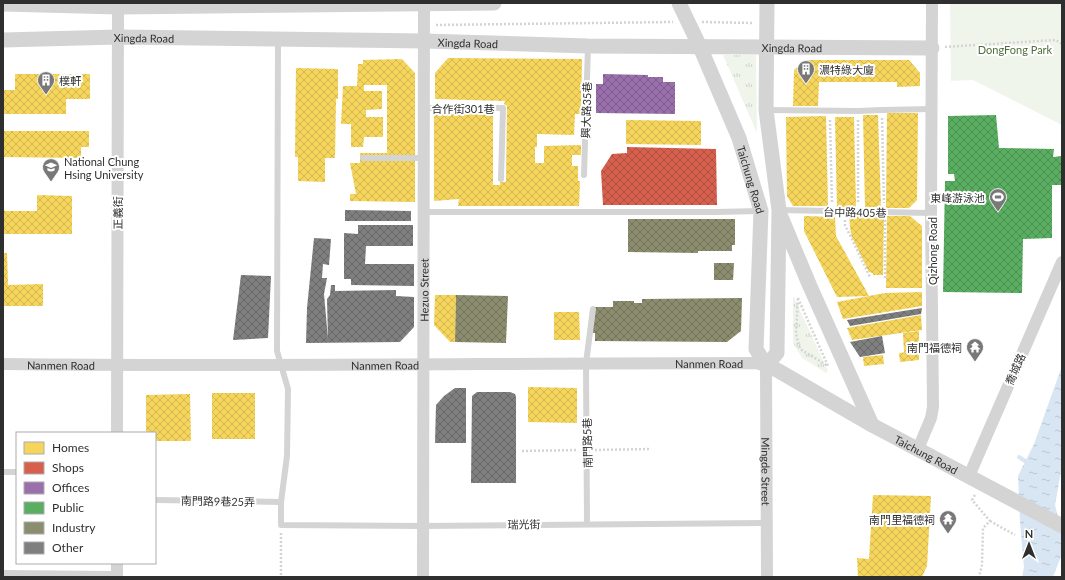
<svg xmlns="http://www.w3.org/2000/svg" width="1065" height="580" viewBox="0 0 1065 580" font-family="Lato,'Noto Sans TC',sans-serif">
<style>
.grass{fill:url(#grass-tufts)}
.park{fill:#f0f5ec}
.water{fill:url(#water-ripples)}
.homes{fill:url(#homes-cross-hatch)}
.shops{fill:url(#shops-cross-hatch)}
.offices{fill:url(#offices-cross-hatch)}
.public{fill:url(#public-cross-hatch)}
.industry{fill:url(#industry-cross-hatch)}
.lines{fill:none;stroke-linecap:round;stroke-linejoin:round}
.stream{stroke:#d8e6f3;stroke-width:4}
.building{fill:url(#building-cross-hatch)}
.path{stroke:#d4d4d4;stroke-width:2.5;stroke-dasharray:2 2;stroke-linecap:butt}
.service{stroke:#d4d4d4;stroke-width:6}
.minor{stroke:#d4d4d4;stroke-width:12}
.tertiary{stroke:#d4d4d4;stroke-width:15}
.labels{text-anchor:middle;dominant-baseline:central;stroke-width:4;stroke-linejoin:round;paint-order:stroke}
.street-label{font-size:11px;fill:#2f2f2f;stroke:#fff}
.park-label{font-size:11px;fill:#4d6e39;stroke:#fff}
.poi-label{font-size:11px;fill:#2f2f2f;stroke:#fff;text-anchor:start}
</style>
<defs>
<pattern id="grass-tufts" width="24" height="20" patternUnits="userSpaceOnUse"><rect width="24" height="20" fill="#f0f5ec"/><path d="M3 7l-1-3M5 7V3M7 7l1-3M15 17l-1-3M17 17v-4M19 17l1-3" fill="none" stroke="#ced2cb"/></pattern>
<pattern id="water-ripples" width="26" height="14" patternUnits="userSpaceOnUse"><rect width="26" height="14" fill="#d8e6f3"/><path d="M2 4q2-2 4 0t4 0M15 11q2-2 4 0t4 0" fill="none" stroke="#bac6d1"/></pattern>
<pattern id="homes-cross-hatch" width="8" height="8" patternUnits="userSpaceOnUse"><rect width="8" height="8" fill="#f6d55c"/><path d="M0 0l8 8M0 8l8-8" fill="none" stroke="#d3b750"/></pattern>
<pattern id="shops-cross-hatch" width="8" height="8" patternUnits="userSpaceOnUse"><rect width="8" height="8" fill="#d6604d"/><path d="M0 0l8 8M0 8l8-8" fill="none" stroke="#ae5040"/></pattern>
<pattern id="offices-cross-hatch" width="8" height="8" patternUnits="userSpaceOnUse"><rect width="8" height="8" fill="#9970ab"/><path d="M0 0l8 8M0 8l8-8" fill="none" stroke="#7d5c8c"/></pattern>
<pattern id="public-cross-hatch" width="8" height="8" patternUnits="userSpaceOnUse"><rect width="8" height="8" fill="#5aae61"/><path d="M0 0l8 8M0 8l8-8" fill="none" stroke="#4b8e50"/></pattern>
<pattern id="industry-cross-hatch" width="8" height="8" patternUnits="userSpaceOnUse"><rect width="8" height="8" fill="#8c8c6e"/><path d="M0 0l8 8M0 8l8-8" fill="none" stroke="#73735b"/></pattern>
<pattern id="building-cross-hatch" width="8" height="8" patternUnits="userSpaceOnUse"><rect width="8" height="8" fill="#7f7f7f"/><path d="M0 0l8 8M0 8l8-8" fill="none" stroke="#686868"/></pattern>
</defs>
<rect width="100%" height="100%" fill="#fff"/>
<!-- grass -->
<g class="grass">
<polygon points="723,55 756,55 757,133"/>
<polygon points="793,295 828,371 826,373 802,358 793,343"/>
</g>
<!-- park -->
<polygon class="park" points="950,3 1062,3 1062,125 973,80 951,81"/>
<!-- water -->
<polygon class="water" points="1062,366 1062,466 1055,505 1062,532 1062,554 1053,577 1022,577 1024,567 1020,522 1018,476 1034,444"/>
<!-- homes -->
<g class="homes">
<polygon points="448,58 582,59 581,114 575,114 574,135 537,134 537,147 535,147 535,163 544,163 544,146 581,145 581,155 572,155 572,166 578,166 578,181 580,181 579,206 458,206 459,199 434,201 434,114 493,114 493,185 500,185 500,182 506,182 507,106 504,104 505,101 435,99 435,73"/>
<polygon points="402,59 415,73 415,202 350,201 350,194 356,194 350,163 360,163 360,153 387,153 387,85 364,85 364,91 382,91 382,109 366,110 366,117 383,117 383,137 364,137 363,147 351,147 351,124 341,124 343,86 357,86 358,64 363,64 363,60"/>
<polygon points="807,60 909,60 920,73 920,86 897,87 897,82 819,82 818,106 793,106 794,70"/>
<polygon points="296,68 338,69 338,99 336,99 335,158 325,158 325,182 298,181 298,157 295,157"/>
<polygon points="15,74 90,74 90,99 66,99 66,114 3,114 3,90 15,90"/>
<polygon points="887,113 918,113 917,200 909,208 886,208"/>
<polygon points="863,115 878,115 881,207 865,207"/>
<polygon points="826,116 828,206 793,206 787,196 786,117"/>
<polygon points="835,117 854,117 856,207 837,208"/>
<polygon points="626,120 701,121 701,145 626,144"/>
<polygon points="3,131 89,131 89,147 81,147 81,158 3,157"/>
<polygon points="37,195 72,196 72,234 3,234 3,209 5,211 37,211"/>
<polygon points="804,216 835,217 836,236 869,296 837,297 804,231"/>
<polygon points="849,216 884,216 883,275 873,275 873,273 869,272 851,235"/>
<polygon points="887,216 910,216 922,226 922,288 886,288"/>
<polygon points="3,253 7,253 8,285 43,284 43,306 3,306"/>
<polygon points="922,292 922,306 843,319 837,302 885,293"/>
<polygon points="435,295 456,295 455,342 450,342 434,325"/>
<polygon points="554,312 579,312 580,340 554,340"/>
<polygon points="921,315 922,330 852,340 847,328"/>
<polygon points="919,331 919,360 900,362 899,353 915,351 904,352 903,333"/>
<polygon points="883,355 884,364 864,366 863,357"/>
<polygon points="528,387 577,388 577,423 528,422"/>
<rect x="212" y="393" width="43" height="46"/>
<polygon points="190,394 191,441 155,441 155,433 146,433 146,395"/>
<polygon points="873,495 931,496 927,566 922,577 858,577 857,558 869,559"/>
</g>
<!-- shops -->
<polygon class="shops" points="627,147 716,149 717,205 603,205 601,171 612,154 627,153"/>
<!-- offices -->
<polygon class="offices" points="603,74 648,75 648,77 663,77 663,82 675,82 675,114 596,113 596,84 603,84"/>
<!-- public -->
<polygon class="public" points="996,115 999,148 1054,149 1053,157 1062,156 1062,185 1052,185 1052,238 1023,239 1022,293 943,292 945,181 955,181 954,174 948,174 948,116"/>
<!-- industry -->
<g class="industry">
<polygon points="628,219 735,219 735,245 732,245 732,251 698,251 698,253 628,252"/>
<polygon points="714,263 734,263 733,280 714,280"/>
<polygon points="456,295 508,296 506,343 455,342"/>
<polygon points="742,298 741,331 727,342 595,341 595,333 592,333 595,307 613,307 613,301 634,301 634,303 642,303 642,299"/>
</g>
<g class="lines">
<!-- stream -->
<polyline class="stream" points="1019,457 1028,463"/>
</g>
<!-- building -->
<g class="building">
<polygon points="345,210 411,211 411,221 345,221"/>
<polygon points="358,225 413,225 413,246 366,246 365,264 414,264 414,286 351,285 351,279 344,279 344,233 358,234"/>
<polygon points="314,238 331,239 329,265 323,264 322,278 327,278 324,294 328,339 327,299 330,295 331,285 335,285 335,291 396,290 396,296 414,297 414,327 400,342 306,343 307,308"/>
<polygon points="241,275 271,276 268,338 233,340"/>
<polygon points="922,308 921,314 850,326 847,320"/>
<polygon points="882,336 885,353 860,357 850,342"/>
<polygon points="455,388 466,388 466,443 435,443 436,405 444,396"/>
<polygon points="477,392 510,392 515,394 516,397 516,483 471,483 472,396"/>
</g>
<g class="lines">
<!-- path -->
<g class="path">
<polyline points="702,22 753,23"/>
<polyline points="436,25 673,22"/>
<polyline points="945,47 1056,40 1062,44"/>
<polyline points="882,118 884,203"/>
<polyline points="830,120 832,203"/>
<polyline points="858,120 858,203"/>
<polyline points="845,220 845,225 870,277"/>
<polyline points="885,278 885,220"/>
<polygon points="798,298 828,366 800,349 796,334"/>
<polyline points="595,450 651,449"/>
<polyline points="522,451 578,450"/>
<polyline points="975,495 972,500 990,521 983,528 982,565 979,577"/>
<polyline points="990,521 1015,535"/>
<polyline points="281,533 281,577"/>
</g>
<!-- service -->
<g class="service">
<polyline points="278,39 277,351 288,389 287,456 281,502 281,525 423,526 767,523"/>
<polyline points="423,108 503,108 501,179"/>
<polyline points="766,110 858,111 882,110 932,109"/>
<polyline points="363,158 424,158"/>
<polyline points="584,175 588,46"/>
<polyline points="779,210 931,213"/>
<polyline points="423,212 716,212 760,211"/>
<polyline points="3,472 17,472"/>
<polyline points="155,500 281,502"/>
<polyline points="587,523 586,363 593,309"/>
<polyline points="3,573 117,574"/>
</g>
<!-- minor -->
<g class="minor">
<path id="s1" d="M 3,364 C 254,367 505,363 756,363 L 766,366 L 767,577"/>
<polyline points="117,433 118,3"/>
<polyline points="918,449 931,418 933,407 931,213 932,3"/>
<polyline points="969,476 1062,262"/>
<polyline points="117,577 117,563"/>
<path id="s2" d="M 423,577 L 424,3"/>
</g>
<!-- tertiary -->
<g class="tertiary">
<path id="s3" d="M 679,3 L 700,47 L 739,138 L 761,211 L 756,349 L 766,366 L 777,370 L 872,425 L 1062,526"/>
<polyline points="3,4 118,7 494,3"/>
<path id="s4" d="M 3,40 L 118,37 L 424,41 L 588,46 L 932,48"/>
<polyline points="781,217 809,284 872,425"/>
<polyline points="766,366 777,353 779,210 766,110 767,3"/>
</g>
</g>
<!-- icons -->
<defs>
<g id="building-pin" transform="scale(0.9)"><path d="M0 17L-7.5 6A9.5 9.5 0 1 1 7.5 6Z" fill="#787878" stroke="#fff"/><path d="M-4-6H4V6H1V3H-1V6H-4ZM-2.5-4.3h1.7v1.8h-1.7ZM.8-4.3h1.7v1.8H.8ZM-2.5-1h1.7V.8h-1.7ZM.8-1h1.7V.8H.8Z" fill="#fff"/></g>
<g id="university-pin" transform="scale(0.9)"><path d="M0 17L-7.5 6A9.5 9.5 0 1 1 7.5 6Z" fill="#787878" stroke="#fff"/><path d="M0-5L7-2L0 1L-7-2ZM-4 1L0 2.5L4 1V4Q0 6-4 4Z" fill="#fff"/></g>
<g id="stadium-pin" transform="scale(0.9)"><path d="M0 17L-7.5 6A9.5 9.5 0 1 1 7.5 6Z" fill="#787878" stroke="#fff"/><path d="M0-5a6.5 5 0 1 0 0 10a6.5 5 0 1 0 0-10ZM-3.5-1.8h7v3.6h-7Z" fill="#fff"/></g>
<g id="temple-pin" transform="scale(0.9)"><path d="M0 17L-7.5 6A9.5 9.5 0 1 1 7.5 6Z" fill="#787878" stroke="#fff"/><path d="M0-6L5-2H3V0L6.5 2.5H4V6H1.5V3h-3V6H-4V2.5H-6.5L-3 0V-2H-5Z" fill="#fff"/></g>
</defs>
<g fill-rule="evenodd">
<use href="#building-pin" x="806" y="69"/>
<use href="#building-pin" x="46" y="80"/>
<use href="#university-pin" x="51" y="167"/>
<use href="#stadium-pin" x="998" y="197"/>
<use href="#temple-pin" x="975" y="347"/>
<use href="#temple-pin" x="948" y="519"/>
</g>
<g class="labels">
<!-- street labels -->
<g class="street-label">
<text stroke="none"><textPath href="#s4" startOffset="141">Xingda Road</textPath></text>
<text stroke="none"><textPath href="#s4" startOffset="465">Xingda Road</textPath></text>
<text stroke="none"><textPath href="#s4" startOffset="789">Xingda Road</textPath></text>
<text x="463" y="108">合作街301巷</text>
<text transform="translate(586 110) rotate(-88)">興大路35巷</text>
<text stroke="none"><textPath href="#s3" startOffset="191">Taichung Road</textPath></text>
<text transform="translate(855 212) rotate(1)">台中路405巷</text>
<text transform="translate(117 213) rotate(-90)">正義街</text>
<text transform="translate(932 251) rotate(-90)">Qizhong Road</text>
<text stroke="none"><textPath href="#s2" startOffset="287">Hezuo Street</textPath></text>
<text stroke="none"><textPath href="#s1" startOffset="706">Nanmen Road</textPath></text>
<text stroke="none"><textPath href="#s1" startOffset="58">Nanmen Road</textPath></text>
<text stroke="none"><textPath href="#s1" startOffset="382">Nanmen Road</textPath></text>
<text transform="translate(1015 369) rotate(-66)">喬城路</text>
<text transform="translate(587 443) rotate(-91)">南門路5巷</text>
<text stroke="none"><textPath href="#s3" startOffset="565">Taichung Road</textPath></text>
<text stroke="none"><textPath href="#s1" startOffset="869">Mingde Street</textPath></text>
<text transform="translate(218 501) rotate(1)">南門路9巷25弄</text>
<text transform="translate(524 524) rotate(-1)">瑞光街</text>
</g>
<!-- park labels -->
<g class="park-label">
<text x="1015" y="49">DongFong Park</text>
</g>
<!-- poi labels -->
<g class="poi-label">
<text x="819" y="69">濃特綠大廈</text>
<text x="59" y="80">樸軒</text>
<text x="64" y="161">National Chung<tspan x="64" dy="13">Hsing University</tspan></text>
<text x="985" y="197" text-anchor="end">東峰游泳池</text>
<text x="962" y="347" text-anchor="end">南門福德祠</text>
<text x="935" y="519" text-anchor="end">南門里福德祠</text>
</g>
</g>
<!-- border -->
<rect width="1065" height="580" fill="none" stroke="#2f2f2f" stroke-width="8"/>
<!-- legend -->
<rect x="16" y="432" width="140" height="132" fill="#ffffff" stroke="#acacac"/>
<rect x="24" y="442" width="20" height="12" fill="#f6d55c" stroke="#acacac"/>
<text x="52" y="452" font-size="12" fill="#2f2f2f">Homes</text>
<rect x="24" y="462" width="20" height="12" fill="#d6604d" stroke="#acacac"/>
<text x="52" y="472" font-size="12" fill="#2f2f2f">Shops</text>
<rect x="24" y="482" width="20" height="12" fill="#9970ab" stroke="#acacac"/>
<text x="52" y="492" font-size="12" fill="#2f2f2f">Offices</text>
<rect x="24" y="502" width="20" height="12" fill="#5aae61" stroke="#acacac"/>
<text x="52" y="512" font-size="12" fill="#2f2f2f">Public</text>
<rect x="24" y="522" width="20" height="12" fill="#8c8c6e" stroke="#acacac"/>
<text x="52" y="532" font-size="12" fill="#2f2f2f">Industry</text>
<rect x="24" y="542" width="20" height="12" fill="#7f7f7f" stroke="#acacac"/>
<text x="52" y="552" font-size="12" fill="#2f2f2f">Other</text>
<!-- north arrow -->
<g transform="translate(1029 544)" stroke="#ffffff" stroke-width="3" paint-order="stroke">
<path d="M0-3L7 15L0 10L-7 15Z" fill="#2f2f2f"/>
<text y="-6" font-size="11" font-weight="bold" text-anchor="middle" fill="#2f2f2f">N</text>
</g>
</svg>
